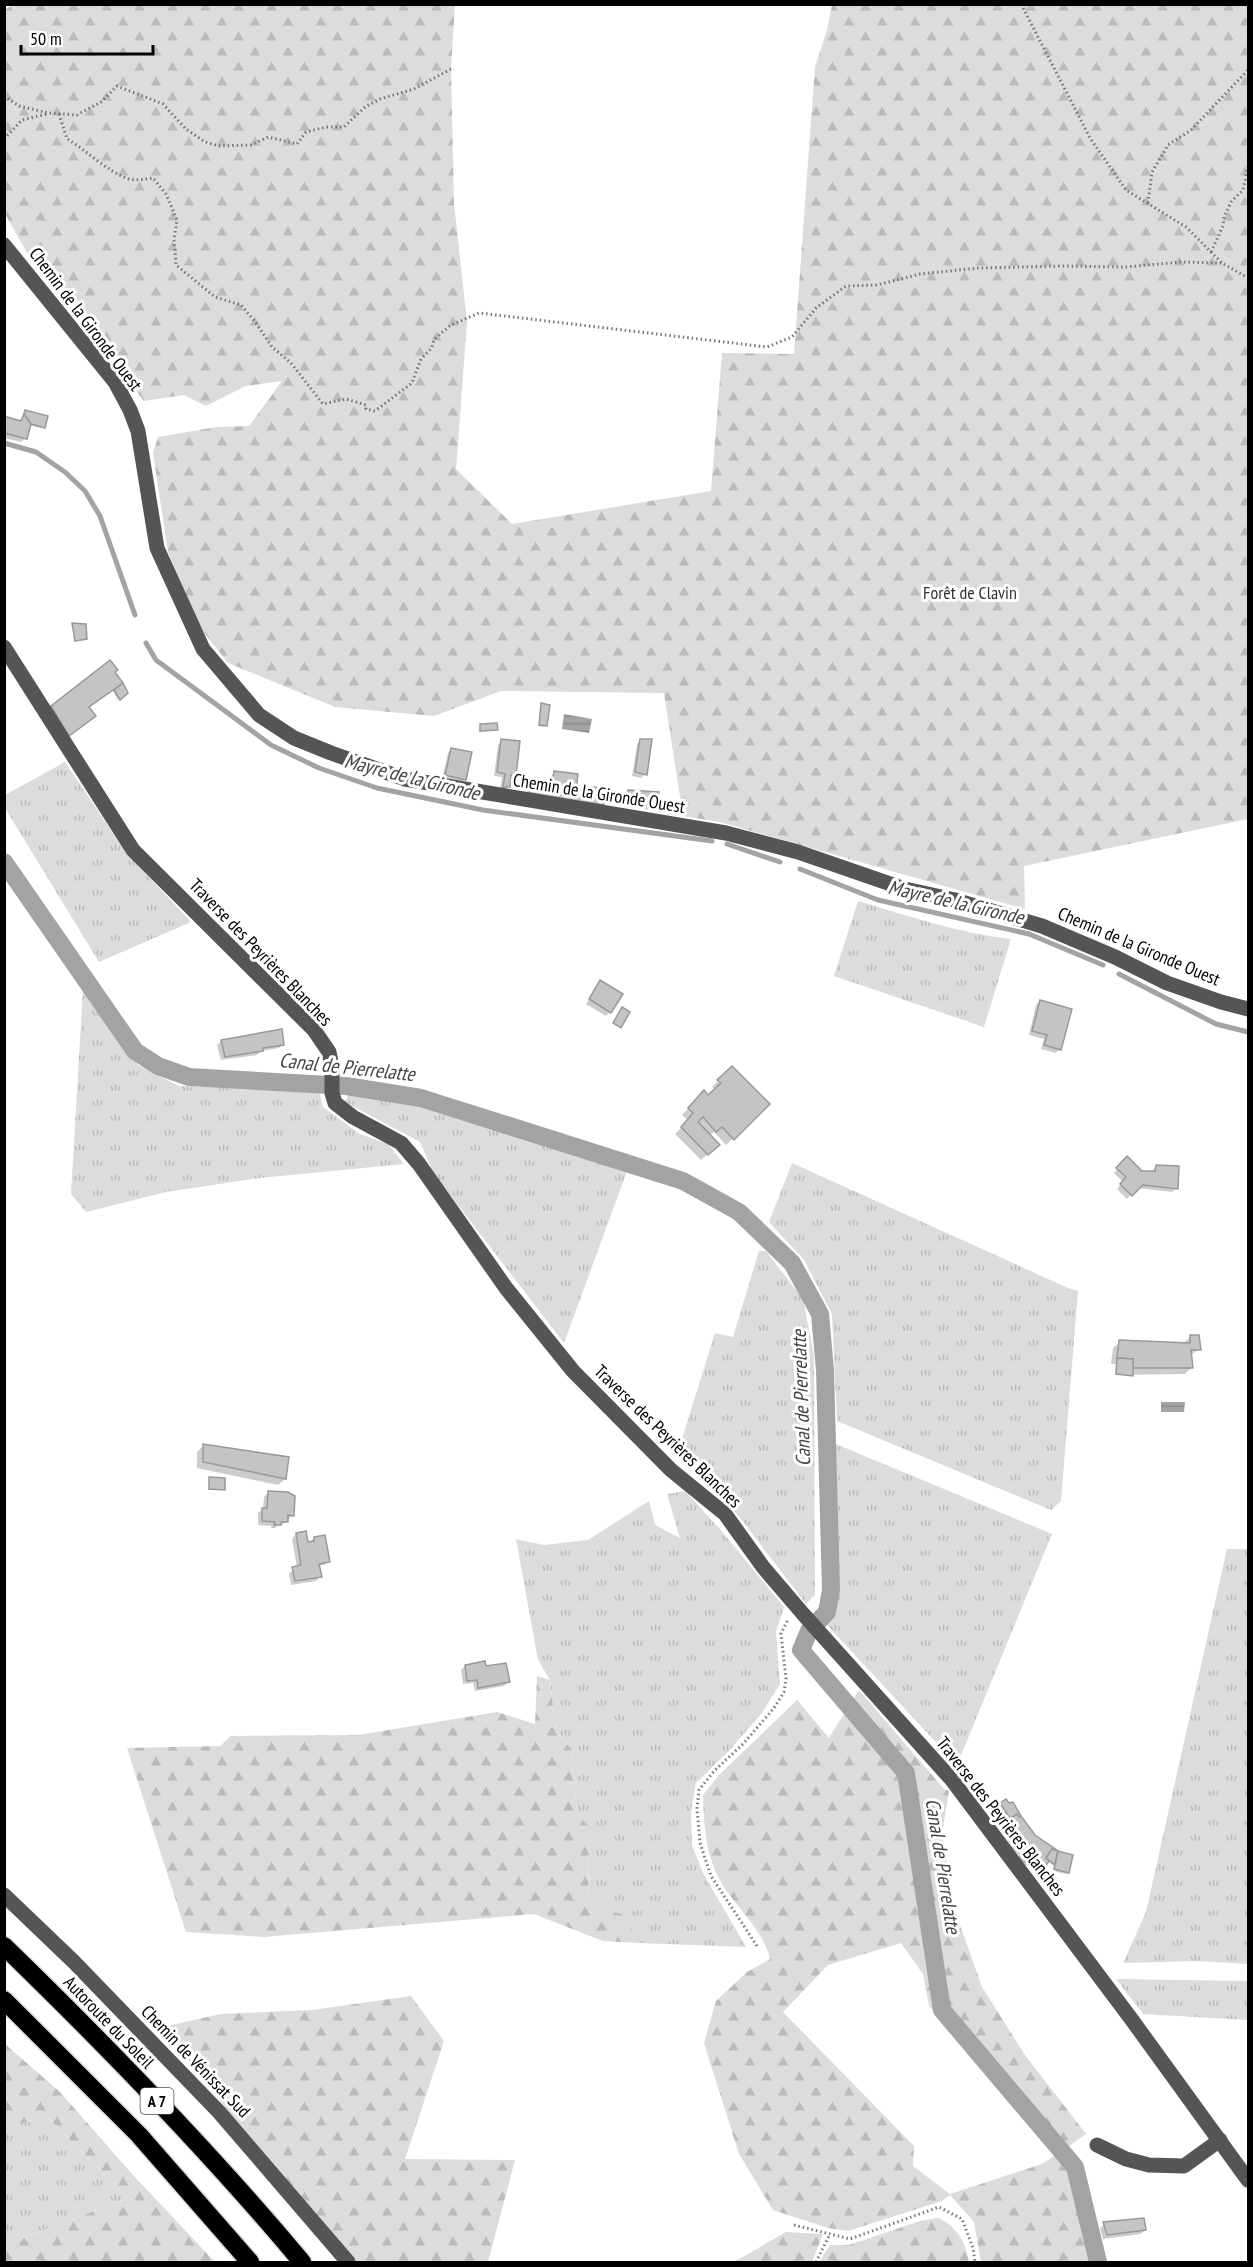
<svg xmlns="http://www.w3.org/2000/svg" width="1253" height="2267" viewBox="0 0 1253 2267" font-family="'PT Sans Narrow',sans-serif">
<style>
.grass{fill:url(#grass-tufts)}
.forest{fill:url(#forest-firs)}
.water{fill:url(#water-rules)}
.shadow{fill:#0003}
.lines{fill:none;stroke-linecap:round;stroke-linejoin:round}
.stream{stroke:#a3a3a3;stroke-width:5}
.canal{stroke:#a3a3a3;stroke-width:18}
.building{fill:#c4c4c4;stroke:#999;stroke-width:1.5}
.highway-casing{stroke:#dbdbdb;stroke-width:21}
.path{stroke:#777;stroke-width:3;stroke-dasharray:1.5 3;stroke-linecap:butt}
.minor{stroke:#555;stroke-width:15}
.highway{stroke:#000;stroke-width:18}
.labels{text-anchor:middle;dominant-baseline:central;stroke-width:6;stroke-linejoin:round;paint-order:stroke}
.shield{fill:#fff;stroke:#4c4c4c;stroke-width:1.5}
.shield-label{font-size:16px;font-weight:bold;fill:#000}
.street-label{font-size:18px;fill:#000;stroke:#fff}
.park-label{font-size:18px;fill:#333;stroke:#fff}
.water-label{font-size:20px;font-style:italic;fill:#444;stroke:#fff}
</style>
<defs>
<pattern id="grass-tufts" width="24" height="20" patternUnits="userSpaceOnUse" patternTransform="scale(1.5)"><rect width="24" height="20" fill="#dcdcdc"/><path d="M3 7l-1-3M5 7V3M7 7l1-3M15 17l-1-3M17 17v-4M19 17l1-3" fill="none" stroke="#bbb"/></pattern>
<pattern id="forest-firs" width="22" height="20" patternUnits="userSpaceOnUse" patternTransform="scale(1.5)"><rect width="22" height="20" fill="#dcdcdc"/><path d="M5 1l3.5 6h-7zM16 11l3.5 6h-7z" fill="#bbb"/></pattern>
<pattern id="water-rules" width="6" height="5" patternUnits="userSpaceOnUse" patternTransform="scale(1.5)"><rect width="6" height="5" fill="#a3a3a3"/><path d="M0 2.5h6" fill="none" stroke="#8b8b8b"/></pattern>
</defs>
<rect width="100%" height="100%" fill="#fff"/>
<!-- grass -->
<g class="grass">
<polygon points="65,762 125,851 191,922 99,962 5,808 5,795"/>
<path d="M 858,901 C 908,916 959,933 1011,939 L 984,1027 L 834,976 Z"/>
<polygon points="83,989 138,1065 179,1086 319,1090 323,1107 360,1134 388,1144 404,1164 260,1178 166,1192 86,1212 71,1194"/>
<polygon points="349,1092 435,1107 547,1146 627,1171 564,1343 434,1174 420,1142 345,1102"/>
<polygon points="792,1163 1068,1288 1078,1291 1061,1501 1051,1510 837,1421 832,1314 804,1260 769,1222"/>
<polygon points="759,1251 766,1251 803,1299 814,1355 815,1595 806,1604 731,1506 677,1455 715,1333 733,1337"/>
<polygon points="831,1442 1052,1534 957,1765 827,1625 835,1607"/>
<polygon points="685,1491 720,1529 784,1607 776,1632 780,1684 762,1713 728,1752 696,1783 691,1811 692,1845 703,1873 746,1947 639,1943 623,1914 588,1908 589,1826 577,1815 572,1750 556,1731 550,1680 538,1660 516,1539 544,1545 588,1540 649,1501 655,1525 680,1538 667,1494"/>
<polygon points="1227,1549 1248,1549 1248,1964 1199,1961 1123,1963 1146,1912"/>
<polygon points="1116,1979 1248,1981 1248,2020 1143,2014"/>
<polygon points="47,2117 128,2198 5,2245 5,2128"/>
</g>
<!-- forest -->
<g class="forest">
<polygon points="15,4 455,5 451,69 454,203 467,322 456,469 512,524 711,491 722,353 794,354 815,67 827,30 832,5 1248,5 1248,819 1024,866 1025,909 720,822 683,816 664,693 501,691 434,716 335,707 228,663 198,625 168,552 153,453 158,437 216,427 249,426 282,381 246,386 206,406 184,395 144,401 33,263 5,214 4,10"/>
<polygon points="537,1676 550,1680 556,1731 572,1750 577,1814 589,1826 588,1907 623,1914 639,1943 603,1941 534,1914 264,1937 186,1932 127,1748 220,1746 231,1736 358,1735 497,1712 535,1724"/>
<path d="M 859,1690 L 944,1789 L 949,1791 L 942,1834 L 956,1914 L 982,1987 L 1025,2055 L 1086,2134 L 1065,2149 L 1061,2144 L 1052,2152 L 929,2006 L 923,1974 L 901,1943 L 828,1965 L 783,2012 L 914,2146 L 913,2166 L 950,2194 L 1042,2164 L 1057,2154 L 1068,2168 L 1090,2262 L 981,2262 L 974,2222 L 950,2195 L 942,2201 L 848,2231 L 828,2228 L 773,2210 L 739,2154 L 704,2043 L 716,2001 L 747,1972 L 770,1959 C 764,1933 743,1914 728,1893 C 706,1862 704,1831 703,1795 L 719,1775 L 797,1700 L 829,1738 Z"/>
<polygon points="411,1996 444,2041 405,2159 515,2160 488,2262 355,2262 244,2132 163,2027 221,2014 312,2010"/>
<polygon points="5,2044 60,2092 132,2174 215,2262 5,2262 5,2245 128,2198 47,2117 5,2128"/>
<path d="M 938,2218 C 957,2226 966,2243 969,2262 L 819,2262 L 830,2245 L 849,2245 L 920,2221 Z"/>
<polygon points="786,2232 823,2234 812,2262 734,2262"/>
</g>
<!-- water -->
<g class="water">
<polygon points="564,714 592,719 589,733 562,729"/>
<polygon points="1161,1402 1185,1402 1184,1412 1161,1412"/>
</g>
<!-- shadow -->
<g class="shadow">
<polygon points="25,411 44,427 42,428 29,425 26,438 21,442 4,438 4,418 19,422"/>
<polygon points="73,625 86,638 84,640 74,642"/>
<polygon points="114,672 126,693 118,700 112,690 88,708 62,741 45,714 52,707"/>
<polygon points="542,705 546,725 544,727 538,726"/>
<polygon points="481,726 496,730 479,732"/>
<polygon points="641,740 645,774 641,778 632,776 637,744"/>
<polygon points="502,741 515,775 504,791 500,790 502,777 494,776 498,745"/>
<polygon points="452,749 465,779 461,783 442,779 448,753"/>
<polygon points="554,773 574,793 589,796 594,788 603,805 526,798 527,791 531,787 537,788 541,784 549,785 550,777"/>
<polygon points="629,791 655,805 651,810 623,806 625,795"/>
<polygon points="600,982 610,1012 606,1016 586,1004"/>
<polygon points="1040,1001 1060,1049 1056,1053 1041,1049 1044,1039 1029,1035 1036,1005"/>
<polygon points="221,1041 283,1044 279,1048 261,1051 257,1055 221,1060 217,1045"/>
<polygon points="718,1081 767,1104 726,1145 714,1132 709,1136 711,1151 701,1160 675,1134 688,1120 682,1115 697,1099 708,1097 716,1090 712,1087"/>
<polygon points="1127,1158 1141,1172 1152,1172 1156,1166 1177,1188 1172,1192 1138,1188 1127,1199 1117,1189 1123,1182 1114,1173"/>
<polygon points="1191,1336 1199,1349 1190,1356 1191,1368 1185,1374 1115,1375 1116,1364 1111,1364 1113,1348 1120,1342 1184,1343"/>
<polygon points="204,1445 288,1458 285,1479 278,1485 197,1468 197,1452"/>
<polygon points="210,1478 223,1490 208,1490"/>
<polygon points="268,1493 293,1515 282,1525 278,1525 275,1528 271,1528 271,1526 258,1525 258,1513 263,1509 264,1497"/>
<polygon points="296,1534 309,1543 314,1538 328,1561 324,1565 318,1566 320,1577 316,1581 291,1585 289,1573 297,1568 292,1539"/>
<polygon points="465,1666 485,1668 508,1682 504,1686 475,1691 473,1683 463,1684 461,1670"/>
<polygon points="1001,1804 1068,1872 1066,1874 1053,1871 1054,1866 1047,1861 1040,1870 1027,1864 1023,1868 1017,1861 1022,1857 1015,1852 1000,1829 1009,1821 1000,1806"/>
<polygon points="1104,2224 1145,2230 1141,2234 1103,2239 1100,2228"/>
</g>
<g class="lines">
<!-- stream -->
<g class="stream">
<polyline points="4,443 36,452 65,472 85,491 100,516 135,615"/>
<polyline points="146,643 156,660 271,745 319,768 377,788 483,810 712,841"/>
<polyline points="727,844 780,862"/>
<polyline points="800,869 878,900 1029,934 1103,965"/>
<polyline points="1119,974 1216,1024 1248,1032"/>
</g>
<!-- canal -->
<polyline class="canal" points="4,862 135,1051 158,1066 189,1077 346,1086 421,1098 683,1181 739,1212 792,1263 820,1314 825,1370 831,1590 827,1612 809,1631 801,1650 906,1773 942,2010 1075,2167 1098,2262"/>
</g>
<!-- building -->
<g class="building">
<polygon points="25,410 48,416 45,428 31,424 24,414"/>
<polygon points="24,414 31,424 27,439 4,433 4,416 21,421"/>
<polygon points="72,623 86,624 87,639 75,641"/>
<polygon points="110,660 118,670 115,672 123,683 89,707 96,716 69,736 51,706"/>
<polygon points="123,683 128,693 120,700 114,690"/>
<polygon points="541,703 550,705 547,726 539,725"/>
<polygon points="497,723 498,730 480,731 480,724"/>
<polygon points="501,739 520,741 516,775 511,775 510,787 503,787 505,774 497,772"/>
<polygon points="640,739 652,739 647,775 635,772"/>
<polygon points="451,748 472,752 466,780 445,775"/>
<polygon points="554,771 578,774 576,792 592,795 594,787 607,789 604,805 529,794 531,786 540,787 541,782 552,784"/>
<polygon points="628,790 659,792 656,806 626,802"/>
<polygon points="600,980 623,994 611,1013 589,999"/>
<polygon points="1040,1000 1072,1009 1061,1050 1044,1045 1047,1035 1032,1031"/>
<polygon points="622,1007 630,1012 621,1028 613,1023"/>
<polygon points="282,1029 284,1045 263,1048 263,1051 225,1057 221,1040"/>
<polygon points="732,1066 770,1104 734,1140 722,1127 716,1132 703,1117 698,1122 720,1145 708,1155 681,1127 693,1113 688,1108 704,1090 708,1095 721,1083 717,1080"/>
<polygon points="1127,1156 1142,1171 1155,1171 1156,1165 1179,1166 1178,1189 1143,1185 1132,1196 1120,1184 1126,1177 1116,1168"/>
<polygon points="1190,1335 1199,1335 1201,1350 1191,1350 1193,1368 1133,1368 1133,1359 1117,1358 1119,1340 1190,1343"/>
<polygon points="1117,1358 1133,1359 1133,1376 1116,1374"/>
<polygon points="203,1444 289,1457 286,1479 203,1462"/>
<polygon points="209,1477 225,1478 225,1490 209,1489"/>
<polygon points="268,1491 288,1492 295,1496 294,1516 288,1515 288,1522 281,1522 281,1525 274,1525 275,1522 262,1521 262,1508 267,1508"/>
<polygon points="306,1531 308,1542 314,1541 314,1537 325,1535 330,1562 319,1564 322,1577 295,1581 292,1567 301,1565 296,1533"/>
<polygon points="485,1661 486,1666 506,1663 510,1682 478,1688 477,1680 467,1681 465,1665"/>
<polygon points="1006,1799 1009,1803 1013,1802 1021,1816 1019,1817 1017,1814 1010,1819 1000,1803"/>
<polygon points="1017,1814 1019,1817 1021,1816 1035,1835 1057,1850 1052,1849 1046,1858 1049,1861 1045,1867 1033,1861 1028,1865 1020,1856 1025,1852 1019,1848 1003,1824"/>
<polygon points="1052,1849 1058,1851 1055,1865 1046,1858"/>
<polygon points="1058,1851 1073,1855 1069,1873 1054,1869"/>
<polygon points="1144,2218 1146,2230 1107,2235 1103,2222"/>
</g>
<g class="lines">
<!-- highway casing -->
<g class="highway-casing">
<g id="highway">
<path d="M 4,1946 C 108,2047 209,2151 302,2262"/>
<polyline points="4,2000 139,2135 250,2262"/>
</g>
</g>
<!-- path -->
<g class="path">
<polyline points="1021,4 1090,138 1126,190 1186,227 1222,263 1248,278"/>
<polyline points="4,96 19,106 49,113 77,115 101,102 117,86 163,104 186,129 205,142 219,146 251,145 268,137 297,144 306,132 326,127 344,127 365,107 380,99 414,89 451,69"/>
<path d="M 59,114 L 67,139 C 85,149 109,173 129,179 C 137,181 145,179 153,178 L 166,194 L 177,220 L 174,239 L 176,265 L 215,297 L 241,305 L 256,323 L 272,347 L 291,363 L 323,404 L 346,399 L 366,405 L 366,409 L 375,411 L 412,383 L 421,359 L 431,349 L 434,340 L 440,334 L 451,325 L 479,313 L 767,347 L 792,337 L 816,308 L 846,286 L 877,285 L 920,274 L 979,268 L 1062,266 L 1126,267 L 1180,262 L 1222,263"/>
<polyline points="4,139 22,120 47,114"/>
<polyline points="1148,203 1152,172 1168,145 1191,130 1248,70"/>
<polyline points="1211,252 1223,226 1224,217 1231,202 1243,190 1248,166"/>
<polyline points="757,1946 711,1876 700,1843 697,1809 699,1790 714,1771 743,1744 774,1708 784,1692 786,1679 781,1633 788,1620"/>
<polyline points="794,2225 850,2239 939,2207 962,2219 973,2248 975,2262"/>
<polyline points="816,2262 830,2234"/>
</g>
<!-- minor -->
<g class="minor">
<polyline points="4,245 115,382 130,410 138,431 157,548 203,649 259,715 294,738 331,753 405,779 726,833 798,852 905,889 955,900 1042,926 1115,957 1167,983 1221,1002 1248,1009"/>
<polyline points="4,647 133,850 314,1030 329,1052 332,1067 332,1093 335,1103 353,1117 401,1143 419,1164 506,1288 573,1371 671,1470 725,1514 763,1567 804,1615 952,1780 1132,2020 1248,2180"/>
<polyline points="4,1895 74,1962 219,2112 348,2262"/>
<polyline points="1097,2145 1126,2159 1149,2165 1184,2166 1220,2140"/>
</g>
<!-- highway -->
<use href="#highway" class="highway"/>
</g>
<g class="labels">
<!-- shield labels -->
<rect class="shield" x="140.5" y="2088" width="33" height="26" rx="4.5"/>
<g class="shield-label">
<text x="157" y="2101">A 7</text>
</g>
<!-- street labels -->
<g class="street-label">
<text transform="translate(86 319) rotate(53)">Chemin de la Gironde Ouest</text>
<text transform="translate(599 793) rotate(9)">Chemin de la Gironde Ouest</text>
<text transform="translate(1139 946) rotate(23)">Chemin de la Gironde Ouest</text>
<text transform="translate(261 952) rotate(46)">Traverse des Peyrières Blanches</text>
<text transform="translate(668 1436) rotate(44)">Traverse des Peyrières Blanches</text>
<text transform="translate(1001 1816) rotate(52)">Traverse des Peyrières Blanches</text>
<text transform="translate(109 2022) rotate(46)">Autoroute du Soleil</text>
<text transform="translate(196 2061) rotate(46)">Chemin de Vénissat Sud</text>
</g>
<!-- park labels -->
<g class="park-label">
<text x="970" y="592">Forêt de Clavin</text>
</g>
<!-- water labels -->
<g class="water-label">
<text transform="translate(412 777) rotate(14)">Mayre de la Gironde</text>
<text transform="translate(956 902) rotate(13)">Mayre de la Gironde</text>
<text transform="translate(347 1067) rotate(6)">Canal de Pierrelatte</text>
<text transform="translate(801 1398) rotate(-92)">Canal de Pierrelatte</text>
<text transform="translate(943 1866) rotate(81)">Canal de Pierrelatte</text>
</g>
</g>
<!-- border -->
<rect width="1253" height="2267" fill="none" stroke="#000000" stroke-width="12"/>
<!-- scale -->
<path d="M21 45v9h132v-9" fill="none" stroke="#000000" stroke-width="3"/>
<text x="30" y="45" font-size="18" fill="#000000" stroke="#ffffff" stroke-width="4.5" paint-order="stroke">50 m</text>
</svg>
